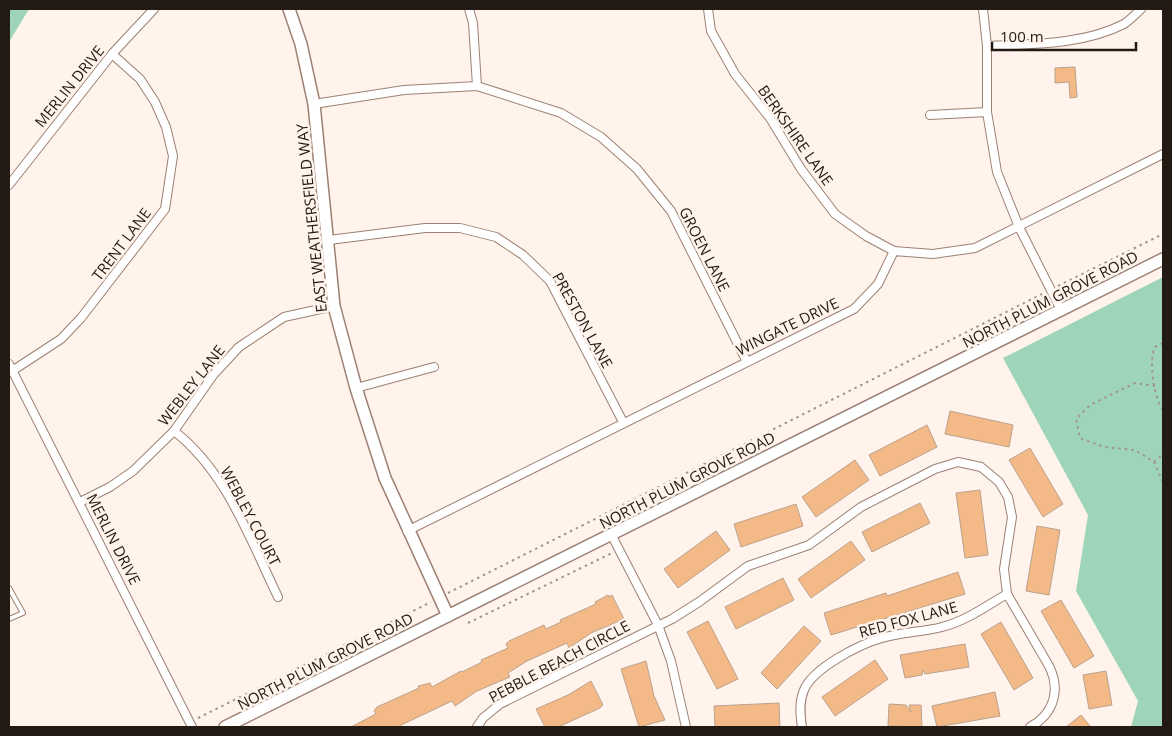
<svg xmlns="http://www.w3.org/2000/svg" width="1172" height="736" viewBox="0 0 1172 736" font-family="'Open Sans',sans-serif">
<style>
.green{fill:#9ed5b9}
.building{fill:#f3b986;stroke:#baa28e}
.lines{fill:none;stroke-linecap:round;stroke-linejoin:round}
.lane-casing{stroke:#9c8172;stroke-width:6}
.street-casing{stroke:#9c8172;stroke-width:10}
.secondary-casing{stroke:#9c8172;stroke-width:14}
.path{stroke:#a0948e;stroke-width:2;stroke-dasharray:2.5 4;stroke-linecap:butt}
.lane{stroke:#fff;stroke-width:4}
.street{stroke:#fff;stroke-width:8}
.secondary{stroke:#fff;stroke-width:11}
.labels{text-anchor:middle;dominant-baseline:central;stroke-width:5;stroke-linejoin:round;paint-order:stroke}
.street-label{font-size:15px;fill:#241a14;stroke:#fff3ec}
</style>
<rect width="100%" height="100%" fill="#fff3ec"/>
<!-- green -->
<g class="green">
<polygon points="9,9 29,9 9,42"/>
<polygon points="1163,277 1163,727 1131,727 1138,701 1076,591 1088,515 1003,358"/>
</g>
<!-- building -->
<g class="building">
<polygon points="1075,67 1077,97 1070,98 1069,82 1055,83 1055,68"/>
<polygon points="950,411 1013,425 1009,447 945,434"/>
<polygon points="927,425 937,447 880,476 869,455"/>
<polygon points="1030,448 1063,504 1043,517 1009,460"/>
<polygon points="855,460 869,480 816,517 802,497"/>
<polygon points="980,490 988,555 965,558 956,493"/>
<polygon points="920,503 930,523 872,552 862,532"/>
<polygon points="796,504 803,526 741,547 734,524"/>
<polygon points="1037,526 1060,530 1049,595 1026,591"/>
<polygon points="716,531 730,550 678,588 664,569"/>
<polygon points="851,541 865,560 811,598 798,579"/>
<polygon points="958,572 965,594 831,635 824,613 886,593 887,596"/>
<polygon points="783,578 794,600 736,629 725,607"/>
<polygon points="608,595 609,597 612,595 624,619 591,633 569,648 567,643 527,661 508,673 510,677 477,691 455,706 452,701 397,727 351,727 376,714 374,711 377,707 419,688 418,686 430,683 432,687 461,671 462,672 482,662 481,660 508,648 506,644 509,641 544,625 546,629 561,622 560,620 596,604 595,602"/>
<polygon points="1061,600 1094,656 1074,668 1041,611"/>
<polygon points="708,621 738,679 717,689 687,632"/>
<polygon points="1001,622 1033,678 1014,690 981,634"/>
<polygon points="804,626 821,641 777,689 761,673"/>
<polygon points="965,644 969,667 925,674 923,670 922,675 905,678 900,655"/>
<polygon points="875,660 888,679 835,716 822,697"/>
<polygon points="646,661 654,696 665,720 639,727 621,669"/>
<polygon points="1106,671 1112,705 1089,709 1083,675"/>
<polygon points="591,681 603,705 600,708 558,727 545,727 536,709 568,695"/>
<polygon points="995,692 1000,716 937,727 932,706"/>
<polygon points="779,703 780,727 715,727 714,706"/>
<polygon points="889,704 906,705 911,712 909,705 921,705 922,727 888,726"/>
<polygon points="1081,715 1091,727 1066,727"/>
</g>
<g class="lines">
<!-- lane casing -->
<g class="lane-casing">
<polyline id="lane" points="9,588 23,613 9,619"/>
</g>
<!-- street casing -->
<g class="street-casing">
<g id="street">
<polyline points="469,9 473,23 477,86"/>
<polyline points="708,9 711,31 735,74 770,118 801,169 835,214 866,236 894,251"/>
<polyline points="983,9 987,46 987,112 997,172 1019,227 1061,310"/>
<path d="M 987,46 C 1032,44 1083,45 1124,24 C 1130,20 1136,14 1141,9"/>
<polyline points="314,104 404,90 477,86 561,113 601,137 637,169 671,211 747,362"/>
<polyline points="930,115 987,112"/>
<polyline points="9,185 112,54 154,9"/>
<polyline points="329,240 425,228 460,228 496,237 523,255 550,281 623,422"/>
<polyline points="9,364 192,727"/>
<polyline points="12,371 61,339 81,318 165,209 173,156 166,127 155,102 140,79 112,54"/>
<polyline points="356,388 434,367"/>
<path d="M 174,431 C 226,471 250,539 278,597"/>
<polyline points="80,502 110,487 133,471 174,431 214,374 239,347 284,317 334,306"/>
<polyline points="407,531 854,309 878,284 894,251 933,254 975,248 1163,154"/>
<polyline points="611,534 658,625 671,661 686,727"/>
<path d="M 477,727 L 483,718 L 500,704 L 672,619 L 699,602 L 748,566 L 809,545 L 861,507 L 935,469 L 958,462 L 981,467 L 999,482 L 1008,497 L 1012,517 L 1004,569 L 1007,594 L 1049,666 C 1061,690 1054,714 1030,727"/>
<path d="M 802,727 C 800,714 799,702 804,690 C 813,668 860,644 882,638 C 902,632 923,632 942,627 C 966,621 986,606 1007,594"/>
</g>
</g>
<!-- secondary casing -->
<g class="secondary-casing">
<g id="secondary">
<polyline points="289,9 301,44 314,104 334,306 356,388 385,478 448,616"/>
<polyline points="225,727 1163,259"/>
</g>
</g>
<!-- path -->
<g class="path">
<polyline points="1058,286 1163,234"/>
<path d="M 1163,343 L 1155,347 C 1148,360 1154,399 1163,410"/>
<polyline points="1155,386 1135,383 1090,405 1076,419 1080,438 1104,447 1135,450 1154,462 1163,482"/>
<polyline points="1154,462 1163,454"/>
<polyline points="448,593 1042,294"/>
<polyline points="468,623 612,553"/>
<polyline points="198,718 431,602"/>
</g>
<!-- lane -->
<use href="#lane" class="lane"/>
<!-- street -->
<use href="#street" class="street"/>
<!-- secondary -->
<use href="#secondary" class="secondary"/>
</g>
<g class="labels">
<!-- street labels -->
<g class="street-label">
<text transform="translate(69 86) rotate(-51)">MERLIN DRIVE</text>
<text transform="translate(796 135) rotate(55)">BERKSHIRE LANE</text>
<text transform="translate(311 218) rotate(-96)">EAST WEATHERSFIELD WAY</text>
<text transform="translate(121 244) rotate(-53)">TRENT LANE</text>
<text transform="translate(705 249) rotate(63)">GROEN LANE</text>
<text transform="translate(1050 299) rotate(-27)">NORTH PLUM GROVE ROAD</text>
<text transform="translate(583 320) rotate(61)">PRESTON LANE</text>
<text transform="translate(787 326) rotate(-26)">WINGATE DRIVE</text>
<text transform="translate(191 385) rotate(-52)">WEBLEY LANE</text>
<text transform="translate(687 480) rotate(-27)">NORTH PLUM GROVE ROAD</text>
<text transform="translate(251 516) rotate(62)">WEBLEY COURT</text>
<text transform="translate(114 539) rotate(63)">MERLIN DRIVE</text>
<text transform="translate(908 619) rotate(-15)">RED FOX LANE</text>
<text transform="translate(325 661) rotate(-27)">NORTH PLUM GROVE ROAD</text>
<text transform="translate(559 661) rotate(-28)">PEBBLE BEACH CIRCLE</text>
</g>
</g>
<!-- border -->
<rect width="1172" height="736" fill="none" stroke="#241a14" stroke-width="20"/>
<!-- scale -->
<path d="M992 42v8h144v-8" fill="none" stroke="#241a14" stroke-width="2.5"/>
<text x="1000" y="42" font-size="15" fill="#241a14" stroke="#fff3ec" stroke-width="4" paint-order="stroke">100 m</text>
</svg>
